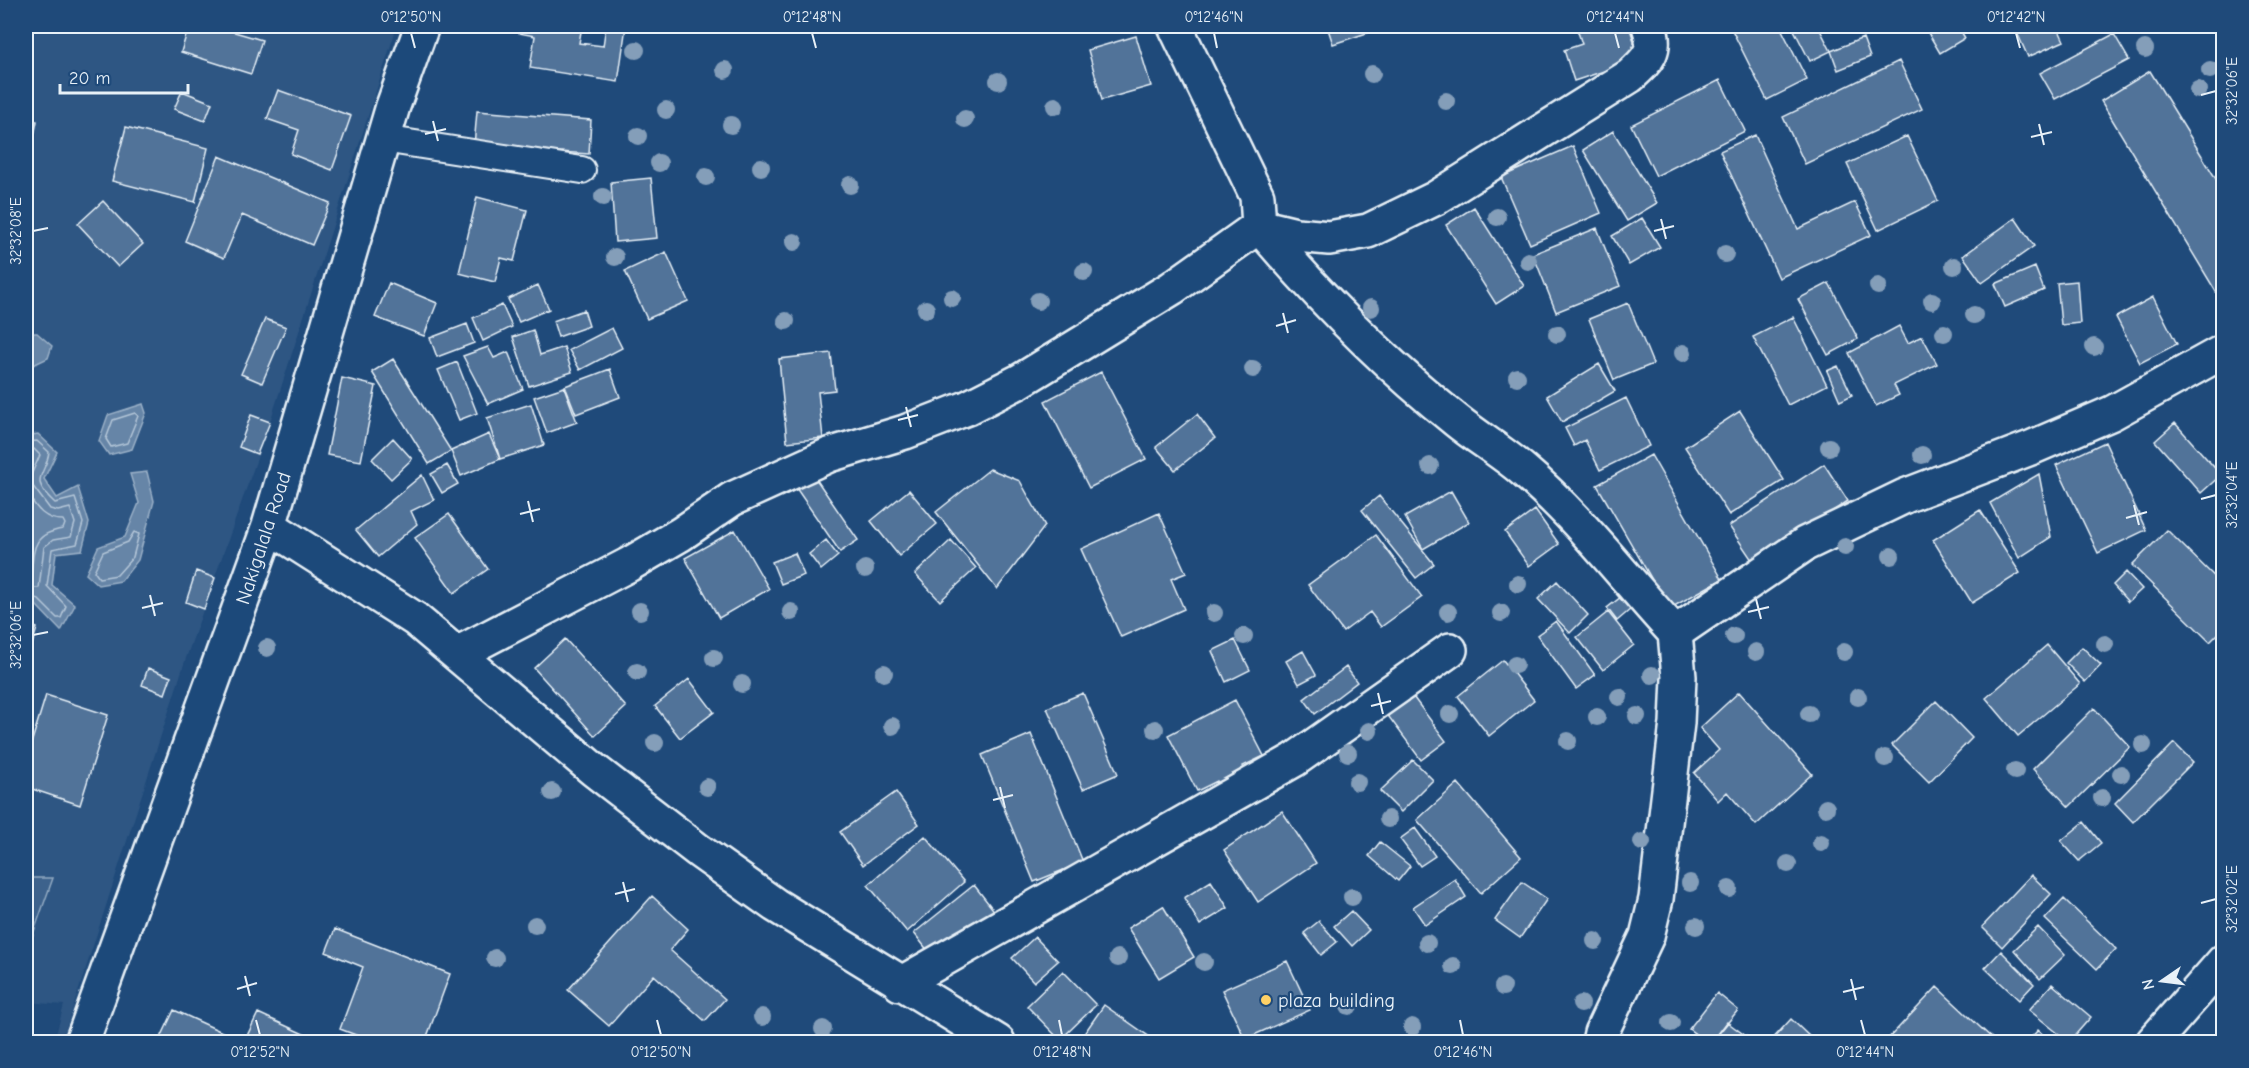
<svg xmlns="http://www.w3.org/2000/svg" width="2249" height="1068" viewBox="0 0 2249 1068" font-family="'Comic Neue',sans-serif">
<rect width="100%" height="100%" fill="#1f4a7a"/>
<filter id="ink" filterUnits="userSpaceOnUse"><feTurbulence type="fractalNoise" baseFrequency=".0167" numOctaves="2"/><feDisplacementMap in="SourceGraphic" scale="12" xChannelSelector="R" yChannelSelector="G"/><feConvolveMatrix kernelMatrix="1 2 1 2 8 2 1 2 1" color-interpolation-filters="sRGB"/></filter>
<g filter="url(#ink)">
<!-- built -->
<path fill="#2e5683" d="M26,26h371l-127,396 -85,239 -123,381h-8l10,-37 -38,-3z"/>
<!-- green -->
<path fill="#3c628c" stroke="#92aac2" stroke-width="1.5" d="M26,878h27l-27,76z"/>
<!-- water -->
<path fill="#6685a7" stroke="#9ab0c7" stroke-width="1.5" d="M26,333h11l15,13 -4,12 -17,8 -5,-6z
M143,404l3,9 -14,36 -23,6 -10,-14 9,-26z
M38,434l19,18 -13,27 13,19 21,-11 11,36 -7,27 -26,3 -4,32 23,20 -14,26 -27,-28 -8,-2v-165z
M147,472l7,29 -16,59 -17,21 -23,4 -12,-11 12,-27 27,-10 14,-34 -9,-29z"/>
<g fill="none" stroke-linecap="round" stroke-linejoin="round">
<!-- shore -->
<path stroke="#b4c6d8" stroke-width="1.5" d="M135,413l3,3 -11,27 -16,4 -5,-8 7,-19z
M26,442l11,-1 12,11c-3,25 -22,25 6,51l20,-5 8,25 -6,21 -25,5 -5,37 19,20 -5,12h-4l-19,-19 -12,-4
M26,449h8l6,6 -9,20 1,10 18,24 8,2 12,-3 5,15 -4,14 -18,3 -9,7 -5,41h-13
M26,492c10,15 17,28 37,28l2,4 -2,5c-32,5 -29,21 -32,48l-5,2
M134,532l5,2 -6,23 -16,18 -18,3 -5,-7 9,-19 25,-10z"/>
</g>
<!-- building -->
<path fill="#517399" stroke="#e8f1f8" stroke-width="1.5" d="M189,26h25l48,14 -11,34 -70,-22z
M520,26h62l-3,17 24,3 3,-20h20l-8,56 -88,-14 5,-32 -16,-3z
M925,26h59v6l-59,-3z
M1327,26h44l2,5 -40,13z
M1576,26h53l11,33 -66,22 -10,-31 18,-6z
M1730,26h50l27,54 -40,20z
M1792,26h26l13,25 -21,10z
M1924,26h34l7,12 -25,15z
M2014,26h43l7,15 -36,16z
M2114,34l15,26 -74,39 -15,-26z
M1136,36l15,50 -49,14 -14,-50z
M1863,38l7,19 -32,13 -7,-19z
M1899,61l23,48 -117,55 -22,-47z
M2150,71l74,121v113l-123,-204z
M1720,80l25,51 -89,45 -25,-51z
M278,90l73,26 -19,54 -41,-16 8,-24 -32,-11z
M182,91l30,12 -7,18 -31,-12z
M477,111l114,9 -2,34 -115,-8z
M26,119l11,2 -7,35 -4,-1z
M126,127l82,21 -13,54 -83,-21z
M1613,131l44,72 -30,18 -44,-71z
M1755,135l43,94 57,-27 16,33 -92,43 -59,-127z
M1907,136l31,65 -60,29 -31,-66z
M1573,146l28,67 -71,31 -29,-67z
M219,156l111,47 -18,42 -70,-30 -18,43 -39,-17z
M651,178l6,60 -42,4 -4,-60z
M477,197l50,13 -13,51 -13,-3 -6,24 -36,-9z
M103,201l40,43 -25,23 -40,-43z
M1474,207l50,79 -28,18 -50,-79z
M1642,218l18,29 -31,18 -17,-29z
M2015,218l19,28 -52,37 -19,-27z
M1597,228l23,58 -64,26 -23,-58z
M666,252l22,49 -41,18 -22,-48z
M2035,267l9,23 -39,17 -10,-23z
M2077,281l3,42 -19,2 -4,-42z
M389,283l48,20 -13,33 -49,-19z
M1829,283l29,56 -30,16 -30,-56z
M538,285l11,24 -30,13 -11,-23z
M2153,297l24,47 -37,19 -24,-46z
M1628,303l25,61 -39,16 -25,-61z
M502,305l10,22 -29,14 -10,-23z
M584,310l5,16 -31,11 -5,-16z
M1793,317l34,68 -39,20 -35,-68z
M265,319l21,8 -24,56 -21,-9z
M467,324l7,19 -37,14 -7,-19z
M1899,326l9,17 14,-7 15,28 -43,21 5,10 -23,11 -27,-53z
M612,328l10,20 -42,22 -11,-20z
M533,330l7,25 24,-8 8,25 -43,14 -16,-49z
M488,347l6,11 14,-6 15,37 -35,15 -25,-48z
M831,353l4,37 -17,2 5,46 -36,4 -8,-83z
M393,359l58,92 -22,13 -57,-92z
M457,362l20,51 -18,7 -21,-50z
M1599,364l16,27 -53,31 -15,-26z
M1838,366l14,29 -12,6 -13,-30z
M610,369l10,28 -44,17 -11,-28z
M1101,372l45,87 -57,29 -44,-87z
M342,378l34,8 -15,75 -34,-6z
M564,387l13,35 -30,11 -13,-36z
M1626,398l23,48 -49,24 -15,-30 -11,6 -9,-18z
M531,404l13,41 -44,14 -13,-41z
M1740,411l44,69 -55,35 -44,-68z
M1197,414l18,24 -40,32 -19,-23z
M251,415l19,7 -13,32 -18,-7z
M2175,423l46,52 -20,18 -46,-52z
M489,434l11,25 -39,17 -10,-25z
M393,438l19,21 -21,20 -19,-20z
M2105,442l41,88 -48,23 -42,-88z
M1651,455l71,124 -53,30 -72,-124z
M1824,464l24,37 -94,62 -25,-37z
M447,465l11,19 -16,9 -11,-19z
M990,469l30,12 25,45 -48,63 -61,-77z
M2039,474l12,63 -32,21 -29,-55z
M422,475l12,25 -23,11 6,13 -39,33 -22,-27z
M814,476l44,64 -18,12 -44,-64z
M909,490l28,34 -38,32 -28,-35z
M1451,491l18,31 -46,27 -18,-32z
M1379,496l55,68 -18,14 -54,-68z
M1535,510l24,34 -30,22 -24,-34z
M1980,510l40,63 -48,30 -39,-63z
M1159,513l27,60 -15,6 13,30 -63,28 -40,-88z
M449,514l39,55 -34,24 -39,-55z
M735,530l34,59 -50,29 -34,-60z
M2167,530l57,56v42l-14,14 -78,-77z
M1376,535l46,62 -41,30 -11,-15 -27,20 -35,-47z
M826,540l12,16 -17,14 -12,-16z
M951,540l25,28 -36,33 -25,-27z
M795,553l9,22 -23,9 -9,-22z
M196,571l19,7 -11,31 -18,-7z
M2126,572l16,17 -14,13 -15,-17z
M1557,581l31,34 -18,18 -32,-34z
M1621,597l10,12 -14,12 -10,-13z
M1608,612l26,33 -31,25 -26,-33z
M1556,621l39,54 -19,14 -39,-54z
M26,624l11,4 -11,37z
M565,639l61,68 -31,29 -61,-68z
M1235,640l15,30 -24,12 -14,-31z
M2047,645l33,39 -62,52 -32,-38z
M2082,647l19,18 -16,17 -19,-19z
M1303,651l13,24 -17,9 -13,-23z
M1503,660l31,40 -45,36 -31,-40z
M1346,667l11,15 -42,32 -11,-15z
M148,668l23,9 -6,17 -23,-9z
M689,679l25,33 -34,26 -25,-32z
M1408,690l38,51 -25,19 -38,-51z
M1739,692l73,82 -56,51 -29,-33 -9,9 -24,-28 25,-23 -19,-22z
M1083,693l35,81 -35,15 -36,-81z
M46,695l62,20 -28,90 -54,-18v-27z
M1235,700l29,56 -21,10 5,10 -27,13 -4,-8 -20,10 -29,-56z
M1936,701l36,37 -43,44 -37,-37z
M2094,708l36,39 -61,60 -36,-38z
M1031,734l52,128 -49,20 -52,-127z
M2174,743l19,19 -60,60 -18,-19z
M1413,760l20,20 -32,32 -21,-21z
M1458,783l63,74 -40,36 -64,-73z
M896,792l23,32 -56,41 -23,-33z
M1282,811l34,52 -58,39 -34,-52z
M2084,822l17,21 -22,18 -18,-20z
M1415,828l20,28 -15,10 -20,-27z
M925,836l39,46 -57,50 -39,-47z
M1380,842l30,24 -12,15 -29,-25z
M2031,875l20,19 -49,53 -20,-20z
M1455,879l11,18 -41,28 -12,-18z
M1211,881l17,27 -28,17 -16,-27z
M1522,882l25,17 -27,39 -25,-18z
M974,885l22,28 -61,47 -21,-27z
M652,896l36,33 -18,21 55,49 -20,22 -51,-46 -45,51 -41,-36z
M2064,899l52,50 -19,20 -52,-50z
M1163,906l31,51 -35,21 -31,-50z
M1351,911l18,19 -17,16 -18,-20z
M1319,921l18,21 -16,13 -17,-22z
M2038,927l27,28 -25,24 -26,-29z
M335,929l115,45 -25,68h-51l-34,-13 23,-62 -37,-15z
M1035,937l23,24 -24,21 -22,-24z
M2001,951l33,33 -15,16 -34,-32z
M1287,961l23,49 -65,29 -23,-49z
M1063,971l33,34 -36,35 -33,-34z
M2052,984l39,33 -22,25 -40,-32z
M1937,987l59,55h-111z
M1717,993l21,17 -26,32h-6l-17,-13z
M1104,1005l53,37h-76l-2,-1z
M174,1010l70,32h-85z
M258,1013l63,29h-77z
M1791,1019l19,18 -5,5h-35z
M1727,1022l27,20h-42z
M2038,1030l13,12h-24z"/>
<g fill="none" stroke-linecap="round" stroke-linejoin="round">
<!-- lane casing -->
<g stroke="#e8f1f8" stroke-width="30">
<path id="lane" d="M383,139l199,31"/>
</g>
<!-- street casing -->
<g stroke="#e8f1f8" stroke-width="38">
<path id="street" d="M1175,26l82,170 2,30 37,9 33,3 39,-7 68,-33 194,-122c18,-16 28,-26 19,-50
M269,526l146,93 179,151 105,81 76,54 223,137
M457,654l171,-89 53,-31 51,-35 97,-44 76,-23 62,-24 53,-27 152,-93 87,-62c60,71 125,137 198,195 21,17 45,31 66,49 56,47 102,109 152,163l130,-89 100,-48 128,-49 79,-34 112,-62
M900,984l394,-224 156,-110
M82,1042l187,-516 124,-420 29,-80
M1599,1042l2,-9 46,-97 9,-37 21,-176 2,-46 -4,-44
M2153,1042l71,-81"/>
</g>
<!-- lane -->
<use href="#lane" stroke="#1f4a7a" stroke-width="26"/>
<!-- street -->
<use href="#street" stroke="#1f4a7a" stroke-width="33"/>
</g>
<!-- trees -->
<g fill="#849eb9">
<circle cx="2145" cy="49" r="9"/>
<circle cx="636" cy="50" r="9"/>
<circle cx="725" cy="70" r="9"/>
<circle cx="2210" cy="70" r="9"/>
<circle cx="1372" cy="74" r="9"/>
<circle cx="998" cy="81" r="9"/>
<circle cx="2198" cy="90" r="9"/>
<circle cx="1446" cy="101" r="9"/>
<circle cx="1055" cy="106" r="9"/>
<circle cx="666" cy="110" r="9"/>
<circle cx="965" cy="119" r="9"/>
<circle cx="731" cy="125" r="9"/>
<circle cx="638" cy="136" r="9"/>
<circle cx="659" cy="163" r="9"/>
<circle cx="761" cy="167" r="9"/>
<circle cx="706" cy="177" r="9"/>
<circle cx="850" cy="185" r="9"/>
<circle cx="603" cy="197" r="9"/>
<circle cx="1497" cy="217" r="9"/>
<circle cx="794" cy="242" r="9"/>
<circle cx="1725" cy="254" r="9"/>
<circle cx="615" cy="257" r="9"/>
<circle cx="1528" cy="261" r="9"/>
<circle cx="1954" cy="266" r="9"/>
<circle cx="1084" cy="272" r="9"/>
<circle cx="1878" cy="286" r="9"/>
<circle cx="952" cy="298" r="9"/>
<circle cx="1038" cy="301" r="9"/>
<circle cx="1932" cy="301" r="9"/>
<circle cx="1371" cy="308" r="9"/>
<circle cx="926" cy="309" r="9"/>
<circle cx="1974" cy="315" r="9"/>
<circle cx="786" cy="321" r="9"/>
<circle cx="1944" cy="333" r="9"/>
<circle cx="1557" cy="334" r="9"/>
<circle cx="2094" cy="347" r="9"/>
<circle cx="1683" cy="353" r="9"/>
<circle cx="1253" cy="369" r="9"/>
<circle cx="1517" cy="377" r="9"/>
<circle cx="1829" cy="447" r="9"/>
<circle cx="1922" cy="455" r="9"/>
<circle cx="1430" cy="466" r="9"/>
<circle cx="1845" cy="547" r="9"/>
<circle cx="1891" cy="556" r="9"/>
<circle cx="865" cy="569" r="9"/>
<circle cx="1518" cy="584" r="9"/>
<circle cx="640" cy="611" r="9"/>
<circle cx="791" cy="612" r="9"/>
<circle cx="1448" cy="612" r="9"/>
<circle cx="1214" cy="613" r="9"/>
<circle cx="1501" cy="613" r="9"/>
<circle cx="1244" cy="636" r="9"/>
<circle cx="1734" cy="636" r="9"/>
<circle cx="2105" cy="644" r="9"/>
<circle cx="267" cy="648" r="9"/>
<circle cx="1756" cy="652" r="9"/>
<circle cx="1844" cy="652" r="9"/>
<circle cx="714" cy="658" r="9"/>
<circle cx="1515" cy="665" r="9"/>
<circle cx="637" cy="672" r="9"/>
<circle cx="884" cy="673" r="9"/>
<circle cx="1652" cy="675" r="9"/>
<circle cx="742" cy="684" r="9"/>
<circle cx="1619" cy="697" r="9"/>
<circle cx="1858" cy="697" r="9"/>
<circle cx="1450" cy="714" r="9"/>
<circle cx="1809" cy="714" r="9"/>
<circle cx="1637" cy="716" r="9"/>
<circle cx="1597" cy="717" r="9"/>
<circle cx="892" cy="726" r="9"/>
<circle cx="1155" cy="729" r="9"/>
<circle cx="1369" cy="731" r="9"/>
<circle cx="1568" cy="741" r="9"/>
<circle cx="655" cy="743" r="9"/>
<circle cx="2143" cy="745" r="9"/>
<circle cx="1348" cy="753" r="9"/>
<circle cx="1885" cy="758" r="9"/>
<circle cx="2015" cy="771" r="9"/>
<circle cx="2121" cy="774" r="9"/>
<circle cx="1357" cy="782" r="9"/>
<circle cx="707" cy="787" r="9"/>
<circle cx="552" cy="792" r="9"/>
<circle cx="2102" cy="798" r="9"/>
<circle cx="1826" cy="808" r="9"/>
<circle cx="1388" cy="819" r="9"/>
<circle cx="1642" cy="842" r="9"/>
<circle cx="1821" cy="843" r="9"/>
<circle cx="1788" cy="864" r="9"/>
<circle cx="1690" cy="883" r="9"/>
<circle cx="1729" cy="889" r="9"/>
<circle cx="1352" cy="897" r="9"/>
<circle cx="535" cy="925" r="9"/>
<circle cx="1696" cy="926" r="9"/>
<circle cx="1595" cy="941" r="9"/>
<circle cx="1427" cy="943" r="9"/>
<circle cx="495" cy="958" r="9"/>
<circle cx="1118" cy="958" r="9"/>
<circle cx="1204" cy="962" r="9"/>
<circle cx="1453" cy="966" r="9"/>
<circle cx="1503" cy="987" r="9"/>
<circle cx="1581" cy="1004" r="9"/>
<circle cx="1349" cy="1006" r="9"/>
<circle cx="762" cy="1017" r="9"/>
<circle cx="1671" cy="1023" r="9"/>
<circle cx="1412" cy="1027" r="9"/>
<circle cx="823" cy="1029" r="9"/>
</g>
</g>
<!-- ticks -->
<path fill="none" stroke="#e8f1f8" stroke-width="2" d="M411,33l4,15M812,33l4,15M1214,33l3,15M1615,33l4,15M2016,33l4,15M2201,95l15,-4M433,121l5,20M2039,124l5,21M425,134l21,-5M2031,137l21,-5M1661,219l5,20M33,231l15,-3M1654,231l20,-5M1283,313l5,20M1276,326l20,-6M906,407l5,20M898,420l20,-5M2201,499l15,-4M528,501l5,21M2134,505l5,20M520,514l20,-5M2126,518l21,-6M150,595l5,21M1756,599l5,20M142,608l21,-5M1748,612l21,-5M33,635l15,-3M1378,693l5,21M1371,706l20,-5M1000,787l5,21M993,800l20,-5M623,882l5,20M615,894l20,-5M2201,903l15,-4M245,976l5,20M1851,979l5,21M237,989l20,-6M1843,992l21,-5M256,1020l4,15M657,1020l4,15M1059,1020l3,15M1460,1020l3,15M1861,1020l4,15"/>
<!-- markers -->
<circle fill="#ffd166" stroke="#1f4a7a" stroke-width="2" cx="1266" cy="1000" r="6"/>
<g text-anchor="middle" stroke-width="4.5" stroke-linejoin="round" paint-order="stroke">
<!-- street labels -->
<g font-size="20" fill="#e8f1f8" stroke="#1f4a7a">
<text transform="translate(263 538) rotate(-72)" y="7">Nakigalala Road</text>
</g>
<!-- poi labels -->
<g font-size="20" fill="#e8f1f8" stroke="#1f4a7a" text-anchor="start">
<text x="1278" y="1007">plaza building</text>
</g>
</g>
<!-- margin -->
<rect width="2249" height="1068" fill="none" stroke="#1f4a7a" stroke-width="66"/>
<!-- north arrow -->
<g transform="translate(2162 981) rotate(256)" stroke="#1f4a7a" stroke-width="4.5" paint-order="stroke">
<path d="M0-4.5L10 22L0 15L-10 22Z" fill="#e8f1f8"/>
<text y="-9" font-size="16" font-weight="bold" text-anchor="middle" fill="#e8f1f8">N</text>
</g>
<!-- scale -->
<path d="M60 84v9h128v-9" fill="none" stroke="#e8f1f8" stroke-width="3"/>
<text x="69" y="84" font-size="18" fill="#e8f1f8" stroke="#1f4a7a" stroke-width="4.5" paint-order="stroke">20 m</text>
<rect x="33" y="33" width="2183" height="1002" fill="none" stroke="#e8f1f8" stroke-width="2"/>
<g font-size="15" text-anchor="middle" fill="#e8f1f8">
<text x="411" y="22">0°12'50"N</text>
<text x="812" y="22">0°12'48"N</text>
<text x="1214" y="22">0°12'46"N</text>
<text x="1615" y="22">0°12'44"N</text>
<text x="2016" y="22">0°12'42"N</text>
<text transform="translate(2232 91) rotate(-90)" y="5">32°32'06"E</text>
<text transform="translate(16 231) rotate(-90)" y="5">32°32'08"E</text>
<text transform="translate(2232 495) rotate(-90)" y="5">32°32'04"E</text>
<text transform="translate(16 635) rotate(-90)" y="5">32°32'06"E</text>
<text transform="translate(2232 899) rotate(-90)" y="5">32°32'02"E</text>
<text x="260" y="1057">0°12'52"N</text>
<text x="661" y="1057">0°12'50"N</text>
<text x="1062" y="1057">0°12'48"N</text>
<text x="1463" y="1057">0°12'46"N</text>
<text x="1865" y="1057">0°12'44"N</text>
</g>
</svg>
